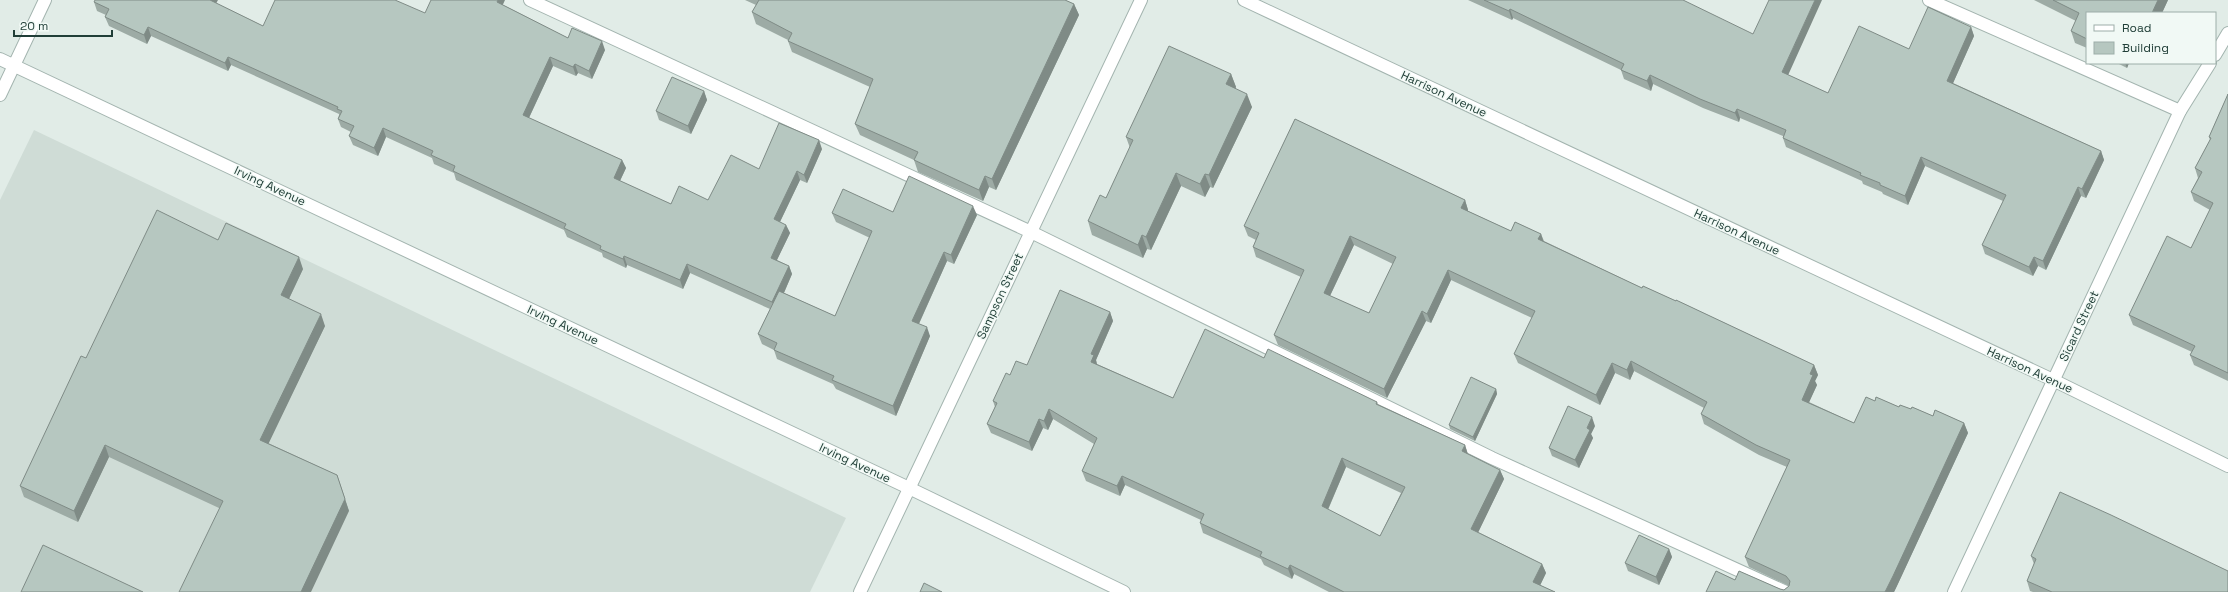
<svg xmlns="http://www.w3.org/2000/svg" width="2228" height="592" viewBox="0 0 2228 592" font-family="'Space Grotesk',sans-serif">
<rect width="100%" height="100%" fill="#e1ece7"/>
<!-- built -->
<path fill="#cfdcd6" d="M34,130l812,388 -36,74h-810v-392z"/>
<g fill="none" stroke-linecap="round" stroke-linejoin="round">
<!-- service casing -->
<g stroke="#a3b4af" stroke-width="14">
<path id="service" d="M530,0l501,232 461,226 294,134
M1929,0l251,111"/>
</g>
<!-- minor casing -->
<g stroke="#a3b4af" stroke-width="14">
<path id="minor" d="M2215,55l13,-22
M0,59l909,429 215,104
M0,95l45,-95
M1954,592l226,-481 30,-48"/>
</g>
<!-- tertiary casing -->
<g stroke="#a3b4af" stroke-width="14">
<path id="tertiary" d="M1244,0l809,380 175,86
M860,592l281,-592"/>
</g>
<!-- service -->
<use href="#service" stroke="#fff" stroke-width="12"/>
<!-- minor -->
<use href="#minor" stroke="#fff" stroke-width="12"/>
<!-- tertiary -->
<use href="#tertiary" stroke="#fff" stroke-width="12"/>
</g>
<!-- wall -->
<path fill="#9daba5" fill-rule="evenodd" d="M745,0h320l9,4 5,11 -83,175 -7,-3 -6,14 -65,-29 -4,-12 -54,-25 -5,-11 15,-37 -78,-35 -4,-11v-1l-32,-16 -4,-12 4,-7z
M1468,0h215l105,75 40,18 81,-44 62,-22 3,9 -21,47 148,68 3,9 -18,38 -5,-2 -35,74 -8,-4 -5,10 -48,-22 -3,-9 21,-44 -78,-35 -17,39 -25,-11 -1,-2 -19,-8 -1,-3 -76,-34 -3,-9v-2l-43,-18 -1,4 -36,-14 -50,-24 -2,7 -27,-12 -3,-9 -108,-52 -1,2z
M2034,0h134l-6,13h-75v35l-12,-5 -4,-12 5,-10z
M94,2l122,1 47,23 162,-13 78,-8 65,33 37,12 -13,29 -14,-6 -2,3 -23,-10 -24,52 93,42 4,8 -6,13 51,23 37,-4 51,-31 63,-20 -15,34 -7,-3 -20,42 6,3 4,8 -13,27 12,6 3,8 -8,19 51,23 35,-78 -34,-16 -4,-9 61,-1 84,3 -23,49 -7,-3 -28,63 11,12 -34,80 -60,-27 -3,-5 -56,-25 -3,-9 -12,-6 -4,-10 12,-25 -80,-36 -7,16 -56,-24 -1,3 -23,-11 -1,-4 -35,-16 -3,-7 -108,-50 -2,-7 -20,-9 -2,-6 -46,-21 -8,19 -25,-11 -4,-9 2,-4 -10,-5 -3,-8 1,-4v-1l-108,-49 -3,6 -77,-35 -4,8 -38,-18 -4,-9 1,-2 -9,-4z
M2117,63h12l-2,5z
M1231,74l5,13 -1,2 17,18 -39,81 -3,-1 -5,10 -24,-11 -30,64 -4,-1 -4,9 -51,-23 -4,-14 18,-23 24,-50 -4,-11z
M704,91l3,9 -16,34 -32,-14 -3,-9z
M2228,94v287l-34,-16 -4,-10 2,-3 -59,-27 -4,-10 62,-67 19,-38 -16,-9 -3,-9 7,-14 -3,-10 15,-28 -1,-3z
M1295,119l170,81 3,10v1l43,20 4,-9 26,12 3,7 98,47 1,-2 33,15v-1l138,65 4,10 -3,6 2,4 -8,17 45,21 12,-26 9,4 1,-4 23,10 1,-2 11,4 1,-2 21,9 2,-6 29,13 4,10 -74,159h-188l10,-21 19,9 4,-9 41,18 4,1 5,-4 -40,-19 -4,-10 42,-90 -28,-12 -55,-31 -3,-10 3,-6 -70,-37 -4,9 -15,-7 -15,32 -82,-42 -4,-9 18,-36 -81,-38 -20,43 -5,-2 -39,77 -109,-53 -4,-10 27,-58 -45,-20 -3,-10 3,-7 -8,-4 -4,-10zM1354,245l39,19 -24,49 -39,-17z
M218,240l85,29 -14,30 36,27 -57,117 69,32 12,36 -130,-3 -110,-51 -31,65 -54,-25 -4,-11 66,-128z
M1110,312l3,9 -17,39 1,4 76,34 91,-40 113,44 1,2 87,41 3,9 32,16 4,9 -26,53 64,32 4,9 -6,12 15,7h-226l-35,-18 -2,5 -28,-14 -3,-6 -58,-26 -3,-10 1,-3 -76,-35 -5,11 -34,-15 -4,-10 12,-27 -41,-25 -5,11 -5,-2 -11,23 -41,-18 -4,-9 8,-17 -2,-6 17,-26 17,-10zM1346,467l55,26 -21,43 -52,-26z
M1496,389l1,5 -22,47 -25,-12 -1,-4z
M1595,426l-4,8 2,4 -14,30 -27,-12 -3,-8z
M1669,549l3,8 -13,28 -31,-14 -3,-8z
M2031,556l197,36h-195l-3,-1 -3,-10 7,-17z"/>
<!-- shaded-wall -->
<path fill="#7f8b86" d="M210,0h8l-5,9z
M498,0h7l-5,11 -3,-9z
M1815,0h7l-37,82 -3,-10z
M2158,0h10l-6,13h-10z
M1074,4l5,11 -83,175 -4,-11z
M1510,9l3,9 -1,2 -3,-9z
M148,27l3,9 -4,8 -3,-9z
M1971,27l3,9 -24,54 -3,-9z
M602,41l3,9 -13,29 -3,-8z
M228,57l3,8 -3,6 -3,-8z
M550,57l3,9 -27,58 -3,-9z
M2125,63h4l-2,5z
M575,64l3,9 -2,3 -3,-9z
M1231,74l5,13 -5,10 -5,-13z
M1650,75l3,9 -2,7 -4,-10z
M704,91l3,9 -16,34 -3,-8z
M1247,94l5,13 -39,81 -4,-13z
M1737,109l3,9 -1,4 -4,-9z
M383,128l3,9 -8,19 -4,-8z
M819,140l3,9 -15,34 -3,-8z
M2101,151l3,9 -18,38 -4,-9z
M1921,157l4,9 -17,39 -3,-9z
M622,160l4,8 -9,19 -3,-9z
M797,171l3,9 -23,48 -3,-9z
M1176,173l5,13 -30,64 -5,-13z
M1205,174l5,13 -5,10 -5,-13z
M985,176l4,11 -6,14 -4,-11z
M2078,187l3,9 -35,74 -3,-9z
M1465,200l3,10 -3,8 -4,-10z
M973,206l4,9 -23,49 -3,-9z
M786,225l4,8 -16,33 -3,-8z
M1541,234l3,9 -6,-4z
M1142,235l5,14 -4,9 -5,-13z
M1350,236l4,9 -27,57 -3,-9z
M944,252l3,9 -31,69 -4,-9z
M624,256l3,9 -1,3 -3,-9z
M299,257l4,12 -18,38 -4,-12z
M2034,257l4,9 -5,10 -4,-9z
M687,264l3,9 -7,16 -3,-9z
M789,266l3,8 -16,37 -4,-9z
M1448,270l3,10 -20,43 -4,-9z
M1422,311l4,10 -39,77 -3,-9z
M1110,312l3,9 -17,39 1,5 -6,-3v-8z
M321,314l4,12 -60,125 -5,-11z
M927,327l3,9 -34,80 -3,-10z
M1631,361l3,10 -4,9 -3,-10z
M1612,363l3,10 -15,32 -4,-10z
M1814,365l4,10 -3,6 2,4 -11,24 -4,-9 8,-26z
M1496,389l1,5 -22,47 -2,-4z
M1049,409l4,10 -5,11 -4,-9z
M1592,417l3,9 -4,8 2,4 -14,30 -4,-8 12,-32z
M1039,419l4,9 -11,23 -3,-9z
M1964,423l4,10 -71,153 -3,6h-9z
M105,445l4,12 -31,65 -4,-11z
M1465,445l3,10 -6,-4z
M1342,458l4,9 -21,49 -3,-10z
M1500,470l4,9 -29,60 -4,-10z
M337,475l12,36 -38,81h-10z
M1122,476l3,9 -5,11 -3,-10z
M1669,549l3,8 -13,28 -3,-8z
M1542,564l4,9 -9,19 -4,-10z
M1290,565l4,9 -2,5 -4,-10z"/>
<!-- building -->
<path fill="#b6c7c0" stroke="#7f8b86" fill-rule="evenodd" d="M95,0h115l53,26 12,-26h120l30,13 6,-13h67l-1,2 71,36 4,-10 30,13 -13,30 -14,-7 -2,3 -23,-10 -27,58 99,45 -8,18 57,26 8,-18 29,14 23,-45 28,14 20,-46 40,17 -15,35 -7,-4 -23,48 12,6 -15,33 18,8 -17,36 -85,-38 -7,16 -56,-24 -1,3 -23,-10 1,-3 -37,-18 2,-4 -113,-53 2,-5 -24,-11 2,-4 -50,-23 -9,20 -25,-12 5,-10 -16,-7 4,-8 -5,-2 1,-2 -110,-50 -3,6 -77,-36 -4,8 -39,-18 4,-8 -15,-7z
M759,0h306l9,4 -82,175 -7,-3 -6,14 -65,-30 4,-8 -63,-28 18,-45 -85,-38 4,-8 -40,-21z
M1484,0h199l70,34 16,-34h46l-33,72 46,21 31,-67 50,23 19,-42 43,20 -24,54 154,70 -19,38 -4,-2 -35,74 -9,-4 -5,10 -47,-22 24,-50 -85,-38 -16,39 -25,-11v-2l-20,-8 1,-2 -78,-35 3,-8 -49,-21 -2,4 -35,-14 -50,-24 -3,6 -26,-11 3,-6 -114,-55 -1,2z
M2053,0h105l-6,13h-65v26l-16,-8 8,-18z
M1169,46l62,28 -5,10 21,10 -38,81 -4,-1 -5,10 -24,-11 -30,64 -4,-2 -4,10 -50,-24 12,-26 6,3 27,-58 -7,-3z
M672,77l32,14 -16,35 -32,-15z
M2228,94v279l-38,-18 5,-9 -66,-31 38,-79 24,12 22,-45 -22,-11 11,-20 -7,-4 16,-30 -2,-1z
M1295,119l170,81 -4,8 50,23 4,-9 26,12 -3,5 104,49 1,-2 33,15v-1l138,65 -4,9 3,1 -11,25 52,23 12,-26 9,4 1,-4 23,10 1,-2 11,4 1,-2 21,9 2,-6 29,13 -71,153 -8,16h-179l10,-21 19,9 4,-9 41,18 4,1 5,-4 1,-5 -4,-5 -41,-19 45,-97 -34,-15 -55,-31 6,-12 -76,-41 -4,9 -15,-7 -16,32 -82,-41 21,-43 -87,-41 -21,44 -5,-3 -38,78 -110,-54 30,-65 -51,-23 6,-14 -15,-7zM1350,236l46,21 -27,56 -45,-20z
M909,176l64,30 -22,49 -7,-3 -32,69 15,6 -34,79 -61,-26 2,-4 -60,-26 3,-7 -19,-9 21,-43 56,25 37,-85 -40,-18 11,-24 50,23z
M157,210l61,30 8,-17 73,34 -18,38 40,19 -61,126 77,35 8,24 -44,93h-122l44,-91 -118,-56 -31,66 -54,-25 61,-130 5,2z
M1060,290l50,22 -19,42 3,1 -3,7 82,36 32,-69 59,29 4,-9 109,53 -1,2 89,41 -3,6 38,19 -29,59 71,35 -9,18 22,10h-211l-54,-27 -2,4 -28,-13 2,-4 -62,-29 4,-9 -82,-38 -5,10 -35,-15 15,-33 -48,-29 -5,12 -5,-2 -10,23 -42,-18 10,-21 -4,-2 13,-28 4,2 6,-14 11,4zM1342,458l63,29 -25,49 -58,-30z
M1471,377l25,12 -23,48 -24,-12z
M1568,406l24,11 -5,11 3,2 -15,30 -26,-12z
M2060,492l51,23 117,56v21h-176l-25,-11 9,-22 -5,-3z
M1639,535l30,14 -13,28 -31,-14z
M43,545l100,47h-122z
M924,583l18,9h-22z"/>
<g text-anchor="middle" stroke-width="3" stroke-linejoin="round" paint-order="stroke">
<!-- street labels -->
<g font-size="12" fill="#203e37" stroke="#f1f9f5">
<text transform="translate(1444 94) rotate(25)" y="4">Harrison Avenue</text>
<text transform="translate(270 186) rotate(25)" y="4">Irving Avenue</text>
<text transform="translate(1737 232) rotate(25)" y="4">Harrison Avenue</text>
<text transform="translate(1000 296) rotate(-65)" y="4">Sampson Street</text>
<text transform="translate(563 325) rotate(25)" y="4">Irving Avenue</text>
<text transform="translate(2079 326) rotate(-65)" y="4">Sicard Street</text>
<text transform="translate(2030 370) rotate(25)" y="4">Harrison Avenue</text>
<text transform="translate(855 463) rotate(25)" y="4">Irving Avenue</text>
</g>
</g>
<!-- legend -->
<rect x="2086" y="12" width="130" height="52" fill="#f1f9f5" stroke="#9daea9"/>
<rect x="2094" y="25" width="20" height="6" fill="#ffffff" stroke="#9daea9"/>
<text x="2122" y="32" font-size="12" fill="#203e37">Road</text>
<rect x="2094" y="42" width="20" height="12" fill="#b6c7c0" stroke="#9daea9"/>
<text x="2122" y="52" font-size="12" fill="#203e37">Building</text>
<!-- scale -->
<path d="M14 30v6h98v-6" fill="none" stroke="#203e37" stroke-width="2"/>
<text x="20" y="30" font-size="12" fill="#203e37" stroke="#f1f9f5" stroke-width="3" paint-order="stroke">20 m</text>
</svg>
